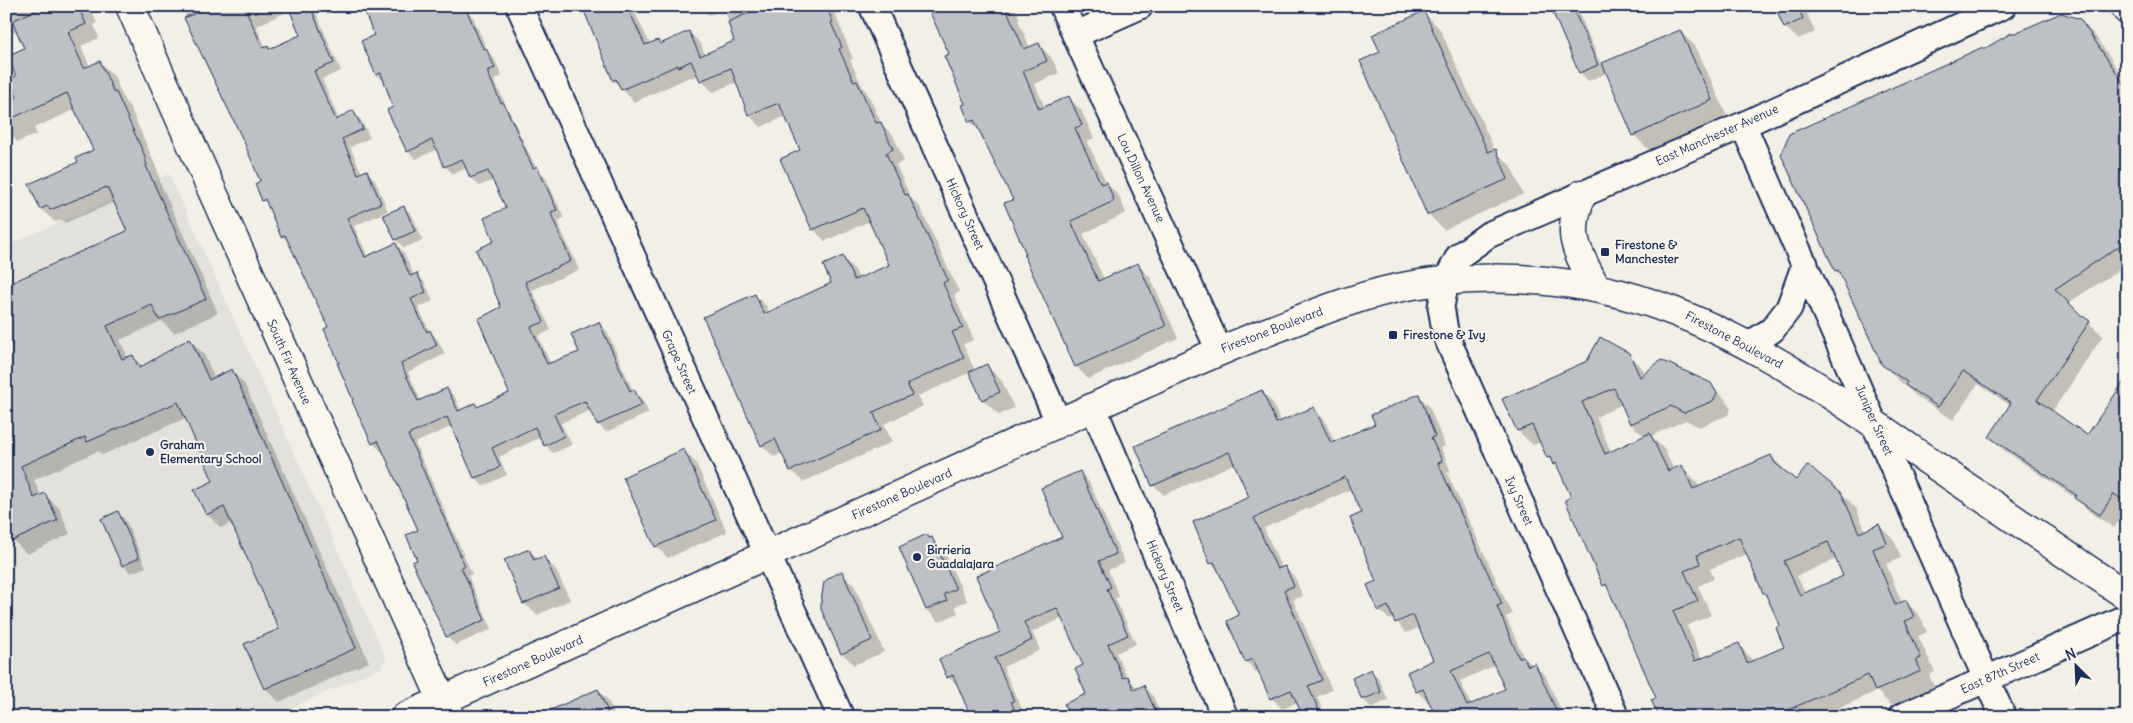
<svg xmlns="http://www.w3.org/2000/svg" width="2133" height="723" viewBox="0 0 2133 723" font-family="Delius,sans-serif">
<rect width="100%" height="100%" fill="#f2efe6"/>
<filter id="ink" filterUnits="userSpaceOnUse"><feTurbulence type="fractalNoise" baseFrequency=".02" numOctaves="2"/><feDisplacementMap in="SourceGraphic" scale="10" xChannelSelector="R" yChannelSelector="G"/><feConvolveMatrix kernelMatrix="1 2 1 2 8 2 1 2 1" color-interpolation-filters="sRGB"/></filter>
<g filter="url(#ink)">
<!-- built -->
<path fill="#e2e1dc" d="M169,174l217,484 -4,9 -111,50h-265v-471z"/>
<!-- shadow -->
<path fill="#0003" fill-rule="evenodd" d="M6,6h83l8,17 -3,2 5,13 -18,8 9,21 10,-5 14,14 11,26 5,5 27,62 3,11h-1l59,133 -44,20 -12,-12 -42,19 8,18 4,-2 11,11 47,-27 14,14 11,25 17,-8 13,14 124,277 -90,40 -14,-14 16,-59 -48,-107 -12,6 -14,-14 8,-32 -29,-64 -84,37 -4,-4 -64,29 7,16 4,-1 14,13 11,26 -43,20 -14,-14 -7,-254 122,-55 -13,-29 -50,21 -3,-3 -7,2 -14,-13 -10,-25 49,-21 14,-12 -18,-42 -42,19 3,6 -19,8 -12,-11v-27l13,-6 -2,-22 9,-27 -8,-18 -8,3 -4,-4z
M181,6h132l28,65 -19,8 17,41 14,-8 8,8 9,18 -20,9 12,27 5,-2 8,8 13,31 -34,15 14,31 28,-12 8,8 10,23 3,-2 8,9 8,18 -15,6 12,25 8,8 7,14 -37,18 13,29 26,-12 8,8 6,14 14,-7 3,4 33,-15 -15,-151 11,-33 -13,-29 -15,6 -8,-9 -4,-9 -14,6 -8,-8 -7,-17 -22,10 -8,-8 -22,-68 -9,-8 -14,-33 102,-33 8,8 15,35 6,6 8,18 -8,4 42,88 9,8 19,42 -5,3 2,8 18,41 -47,20 19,40 -13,6 13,28 30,-11 18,-30 8,8 26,60 9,8 7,14 -43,19 -8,-8 -7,-14 -30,13 11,22 -19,8 -8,-8 -4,-8 -42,20 8,18 -24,11 -8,-8 -22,-52 -38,17 57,131 -4,2 24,53 -36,16 -9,-8 -33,-75 4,-2 2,-30 -36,-80 -3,1 -8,-8 -33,-80 -11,-35 -39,-84 -8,-8 -13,-31 -6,-5 -1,-18 -17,-40zM291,10l11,25 -32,15 -4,-2 -10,-22z
M582,6h50l18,38 7,-3 4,4 28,-13 12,12 4,11 31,-14 -12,-32 -15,6 -9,-9h132l21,53 -3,1 13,28 5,6 14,31 11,10 11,26 -8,4 15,33 9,9 39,85 -5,3 20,45 -11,4 12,27 12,-5 15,15 12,27 -15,7 -16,-15 -12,-28 -53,24 5,10 -39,18 8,18 -89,40 -12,-12 -8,-18 -9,5 -12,-12 -7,-150 12,12 2,6 63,-29 11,-26 12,12 4,9 32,-13 -21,-45 -45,20 -12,-12 -11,-79 -16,-34 -25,11 -12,-12 -12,-33 -24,10 -12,-12 -2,-5 -8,3 -1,-1 -56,25 -20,-22z
M672,6h26l-17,8z
M929,6h85l6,13 -2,1 12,28 8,-4 13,13 8,16 -24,11 10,24 24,-10 12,12 13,28 -7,3 20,43 12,12 7,17 -43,21 21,45 33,-15 13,13 28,61 -90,41 -12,-13 -49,-111 -12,-55 -33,-67 -12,-11 -7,-16 4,-1 -17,-50z
M1552,6h24l25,59 79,-34 16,16 31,69 -77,35 -16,-16 -27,-62 -19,8 -8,-9z
M1776,6h28l11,26 -17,7 -13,-12z
M1424,13l16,16 55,122 16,15 12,28 -79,36 -16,-16 -46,-161z
M2079,20l15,14 33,49v182l-59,38 35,33 -51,76 35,25 40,-54v126l-13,19 -24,-16 -13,-13 -72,-48 -14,-14 20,-31 -33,-22 -25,36 -33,-21 -23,-20 -14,-15 -40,-87 -7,-7 148,-219z
M404,207l8,8 11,25 -19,8 -8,-8 -11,-24z
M1628,354l15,15 3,5 64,10 15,15 6,10 -3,6 -29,12 -13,-7 -35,16 13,13 10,21 8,-3 14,14 3,6 72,-31 25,26 45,11 15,15 10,24 13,-6 15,14 7,18 -15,6 16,39 4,-1 14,14 7,16 -9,4 17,36 -6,3 5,11 -43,19 -14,-14 -58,26h-152l-56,-126 -7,-6 -31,-88 -12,-25 -13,-15 -7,-15 -8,3 -15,-14 -14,-32zM1623,404l8,20 13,12 -33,16 -15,-35zM1747,554l17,39 18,33 4,22 -32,14 -15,-17 -37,15 -15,-34 24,-11 -13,-29 16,-7 -4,-10zM1836,559l9,18 -39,17 -9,-18z
M1262,392l10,10 9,21 32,-14 11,10 11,24 42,-19 41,-29 11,11 16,40 -4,2 10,24 -4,1 65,141 -6,3 18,41 21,17 19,42h-126l-8,-16 -2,1 -11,-11 -8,-19 26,-11 -15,-34 -14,6 -12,-15 -4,2 -11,-10 -1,-28 -15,-69 -11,-24 -88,39 18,41 3,-2 10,11 8,18 -10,4 39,90 -15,7 9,20h-22l-6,-15 -16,7 -10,-11 -13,-28 -3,2 -10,-11 -6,-45 -19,-43 -10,-10 40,-65 -15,-35 -72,32 -11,-10zM1495,665l11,24 -35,16 -11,-24z
M684,451l12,12 31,69 -59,26 -12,-12z
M1080,473l9,9 36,81 -17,7 11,27 -4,1 21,46 -20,9 11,24 11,12 6,-2 9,9 7,16 4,-2 7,7h-100l17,-22 -4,-30 -21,-47 -31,14 8,18 -37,17 19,43 -2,1 2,6h-71l18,-8 -10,-23 -11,-9 54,-44 62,-96z
M118,513l8,8 20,46 -15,6 -8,-8z
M927,536l17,15 23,50 -12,5 3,7 -19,9 -12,-12 -26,-62z
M529,550l10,10 5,-3 12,13 14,30 -33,15 -13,-12z
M842,573l12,12 30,67 -30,13 -12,-12z
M1371,671l8,8 9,21 -17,8 -8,-9z
M598,690l11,12 7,15h-78z
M2101,710l7,7h-23z"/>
<!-- building -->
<path fill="#bdc0c4" stroke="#1b2f5e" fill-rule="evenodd" d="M45,6h33l8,18 -18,8 16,36 16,-7 14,32 2,-1 28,62 3,12h-1l60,133 -47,21 -7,-15 -45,21 15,33 11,-4 6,13 51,-30 19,42 23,-11 124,279 -92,41 -20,-45 35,-15 -55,-122 -18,8 -12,-25 19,-9 -35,-79 -91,40 -2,-5 -64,29 13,32 11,-5 13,27 -46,21 -6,-13v-243l121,-54 -20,-44 -57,23 -2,-4 -8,3 -11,-25 49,-22 -2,-4 17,-8 -26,-57 -61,28v-19l11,-5 -8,-18 7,-3 -9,-20 17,-8 -12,-27z
M196,6h48l19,42 5,-2 1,3 31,-14 -12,-29h22l24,57 -20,8 22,49 17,-10 10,19 -21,10 16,35 9,-4 14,33 -34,15 18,39 31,-14 14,33 7,-3 9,19 -15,7 16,33 3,-2 7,15 -36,19 17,37 29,-13 11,23 17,-8 2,4 32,-14 -31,-74 23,-12 -25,-57 18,-9 -10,-23 22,-10 -18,-37 -18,7 -8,-19 -18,8 -12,-27 -25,12 -20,-42 6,-3 -12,-34 -5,2 -15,-34 13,-6 -12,-29h103l15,36 4,7 2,-1 9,20 -8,3 14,32 2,-1 12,25 18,41 4,-2 20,44 -6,2 2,7 18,42 -46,21 19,40 -13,5 16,37 32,-12 -8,-18 28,-12 31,69 4,-2 8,16 -45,20 -12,-24 -31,13 10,22 -20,10 -9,-19 -43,21 8,18 -4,4 -22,8 -27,-61 -39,18 57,131 -4,1 24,53 -39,17 -34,-75 5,-2 -11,-25 12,-5 -37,-83 -3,-6 -6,3 -20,-43 1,-1 -16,-37h2l-15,-34 4,-2 -43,-92 -4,2 -16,-38 -3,2 -7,-17 5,-3 -16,-39 -60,-124 14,-6z
M582,6h45l18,39 13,-5 2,4 29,-13 11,25 34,-15 -6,-19 36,-16h62l7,16 -2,1 11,24 -3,2 15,33 3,-1 19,42 5,-1 12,27 -7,4 19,42 3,-1 40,86 -5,3 20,45 -11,4 12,26 -57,26 5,11 -39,17 8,18 -91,41 -15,-32 -14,7 -58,-129 52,-23 9,20 67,-31 -8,-18 20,-9 11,24 35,-15 -26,-57 -51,22 -32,-71 20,-9 -21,-47 -31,12 -17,-47 -31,13 -9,-20 -13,6v-2l-57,25 -5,-11 -3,2z
M927,6h78l19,43 15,-6 8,18 -24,10 16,38 30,-13 13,29 -7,3 26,56 6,-2 7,19 -43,20 27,60 40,-18 28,63 -91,41 -51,-112 2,-1 -22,-51 9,-3 -39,-80 -5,2 -7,-17 3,-1 -21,-48 5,-2z
M1550,6h22l26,59 -19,8z
M1775,6h23l5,13 -19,9z
M1424,11l64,141 8,-3 12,30 -81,36 -67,-154 20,-9 -8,-17z
M2061,13l19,6 47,69v153l-72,48 26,26 9,6 -53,79 50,35 40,-58v126l-13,-9 -14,21 -26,-17 2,-3 -87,-58 22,-34 -48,-32 -25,36 -33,-22 2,-3 -25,-17 -44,-95 -3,1 -54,-116 8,-21 194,-87 1,2 27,-16h4z
M1680,30l32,70 -79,36 -31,-73z
M404,206l11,25 -20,9 -12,-25z
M1600,337l29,16 11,24 21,-17 50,23 6,10 -4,8 -29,12 -13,-7 -41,18 -16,-36 -32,14 23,52 45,-21 18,38 14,-6 11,24 78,-34 4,8 21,17 12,-15 33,27 18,41 20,-9 8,19 -14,6 22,56 11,-5 8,17 -9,4 16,37 -5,2 5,11 -46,20 -7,-16 -80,35 3,7h-132l-8,-17 5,-2 -50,-114 -3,2 -38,-86 6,-3 -15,-34 -3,2 -3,-8 -3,1 -15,-33 -15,6 -15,-32 85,-38zM1739,537l24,56h2l15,32 -4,3 8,19 -37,16 -8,-20 -44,18 -22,-50 25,-10 -14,-30 16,-7 -3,-9zM1828,542l15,34 -43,19 -16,-34z
M987,364l13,28 -18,8 -13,-28z
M1262,390l14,33 38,-16 17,36 44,-19 -4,-9 48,-21 16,42 -4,2 11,23 -4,2 64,141 -5,2 22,52 4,-2 5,10 7,-3 24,54h-123l-13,-28 -7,3 -9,-20 26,-12 -20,-45 -18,8 -7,-17 -10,5 -11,-26 9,-4 -26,-63 11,-5 -16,-36 -91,41 23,51 8,-3 9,20 -10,4 38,90 -14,6 14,31h-19l-12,-27 -21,9 -17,-40 -8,3 -18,-41 12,-6 -25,-53 -4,2 -17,-42 56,-25 -20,-45 -77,34 -17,-40zM1489,654l16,35 -38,17 -16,-35z
M684,449l32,71 -61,27 -32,-70z
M1080,471l36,83 -17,7 12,26 -4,2 21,46 -20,9 15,34 5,-2 6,14 10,-5 14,32h-88l-6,-13 22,-10 -11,-25 8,-4 -26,-57 -33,14 8,18 -37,18 19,43 -3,1 5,10 -10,5h-35l-18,-42 -6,3 -8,-19 61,-27 -24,-56 86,-39 -21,-49z
M118,511l21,47 -17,8 -21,-47z
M927,534l2,4 3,-1 24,52 -12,5 3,7 -21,9 -27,-63z
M529,549l5,11 10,-4 15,32 -36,16 -19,-44z
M842,571l30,69 -31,14 -20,-45v-8l3,-19 6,-5z
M1371,669l10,23 -19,8 -10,-22z
M598,689l10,23 -10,5h-63z"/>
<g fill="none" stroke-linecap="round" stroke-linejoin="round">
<!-- street casing -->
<g stroke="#1b2f5e" stroke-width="29">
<path id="street" d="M519,6l322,711
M872,6l187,417
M1062,6l157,344
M1075,35l65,-29
M1743,125l260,592
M1747,346l25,-16 17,-22 16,-44
M1093,407l132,310
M1616,717l-170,-381 -5,-29 5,-26 13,-25 29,-21 255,-110 260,-119
M1901,717l226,-100"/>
</g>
<!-- secondary casing -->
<g stroke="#1b2f5e" stroke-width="31">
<path id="secondary" d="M130,6l75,169 245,542"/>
</g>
<!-- primary casing -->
<g stroke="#1b2f5e" stroke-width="31">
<path id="primary" d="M2124,6l3,4
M1582,194c-17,44 -5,55 14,94
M405,717c207,-92 412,-185 618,-278 78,-35 156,-72 236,-104 50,-19 100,-41 154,-50 67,-11 142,-8 208,9 108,29 202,95 293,157 71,48 142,97 213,145"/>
</g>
<!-- street -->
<use href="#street" stroke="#fbf7ec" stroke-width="25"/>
<!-- secondary -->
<use href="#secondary" stroke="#fbf7ec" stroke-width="28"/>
<!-- primary -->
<use href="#primary" stroke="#fbf7ec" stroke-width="28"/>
</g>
</g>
<!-- markers -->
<g fill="#1b2f5e" stroke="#fbf7ec" stroke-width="2">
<rect x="1600" y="247" width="10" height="10" rx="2.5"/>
<rect x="1388" y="330" width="10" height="10" rx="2.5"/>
<circle cx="150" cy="452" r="5"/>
<circle cx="917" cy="557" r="5"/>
</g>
<g text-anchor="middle" stroke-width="4" stroke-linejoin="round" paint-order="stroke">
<!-- street labels -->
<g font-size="12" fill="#1b2f5e" stroke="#fbf7ec">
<text transform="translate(1717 135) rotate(-24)" y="4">East Manchester Avenue</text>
<text transform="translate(1141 178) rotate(65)" y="4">Lou Dillon Avenue</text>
<text transform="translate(965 214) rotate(66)" y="4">Hickory Street</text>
<text transform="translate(1272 330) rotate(-21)" y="4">Firestone Boulevard</text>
<text transform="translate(1734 340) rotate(28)" y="4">Firestone Boulevard</text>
<text transform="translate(289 362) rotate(66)" y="4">South Fir Avenue</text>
<text transform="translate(679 362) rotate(66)" y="4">Grape Street</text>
<text transform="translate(1874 420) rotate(66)" y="4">Juniper Street</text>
<text transform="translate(902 494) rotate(-24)" y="4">Firestone Boulevard</text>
<text transform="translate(1519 501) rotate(66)" y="4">Ivy Street</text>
<text transform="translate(1165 576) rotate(67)" y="4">Hickory Street</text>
<text transform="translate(533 661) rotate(-24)" y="4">Firestone Boulevard</text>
<text transform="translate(2000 673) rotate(-24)" y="4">East 87th Street</text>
</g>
<!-- poi labels -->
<g font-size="12" font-weight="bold" fill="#1b2f5e" stroke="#fbf7ec" text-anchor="start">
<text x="1615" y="249">Firestone &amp;<tspan x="1615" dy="14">Manchester</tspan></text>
<text x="1403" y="339">Firestone &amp; Ivy</text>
<text x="160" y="449">Graham<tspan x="160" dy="14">Elementary School</tspan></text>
<text x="927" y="554">Birrieria<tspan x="927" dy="14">Guadalajara</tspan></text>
</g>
</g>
<!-- margin -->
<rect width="2133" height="723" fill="none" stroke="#fbf7ec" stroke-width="25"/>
<rect x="12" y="12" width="2108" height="698" fill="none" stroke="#1b2f5e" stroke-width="2" filter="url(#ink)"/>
<!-- north arrow -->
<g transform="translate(2076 666) rotate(336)" stroke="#fbf7ec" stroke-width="4" paint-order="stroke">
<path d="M0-4L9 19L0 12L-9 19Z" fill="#1b2f5e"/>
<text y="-8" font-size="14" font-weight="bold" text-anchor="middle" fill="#1b2f5e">N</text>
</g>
</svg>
